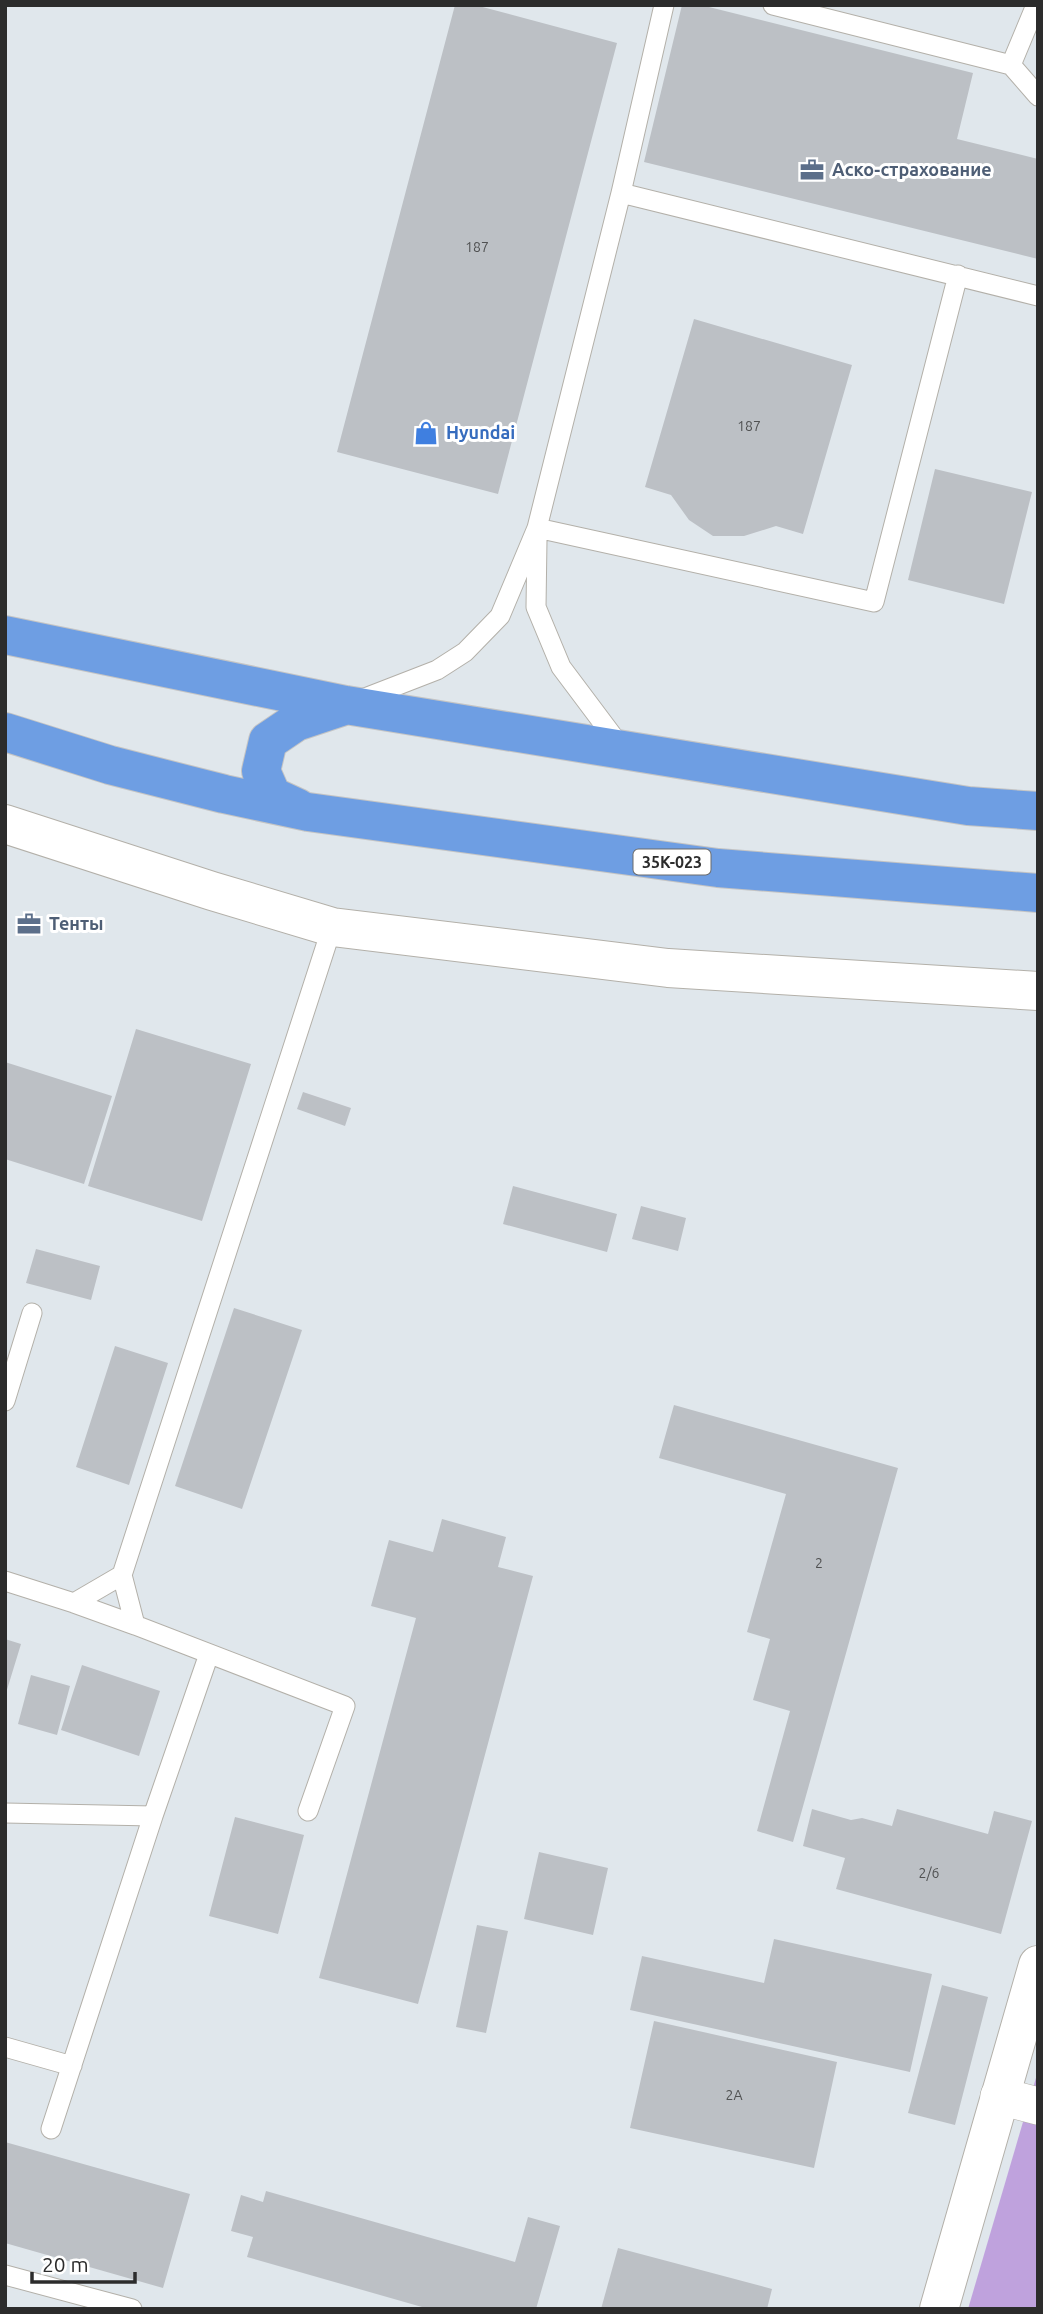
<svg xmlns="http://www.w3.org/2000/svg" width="1043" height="2314" viewBox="0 0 1043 2314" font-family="Ubuntu,sans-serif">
<rect width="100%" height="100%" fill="#e0e7ec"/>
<!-- green -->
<path fill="#bfa2dd" d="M1038,2071v238h-70z"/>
<!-- building -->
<path fill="#bcc0c5" d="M455,5h20l142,38 -119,451 -161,-42z
M682,5h19l272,68 -16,66 81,20v100l-394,-97z
M694,319l158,46 -49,169 -27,-8 -32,10h-31l-24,-16 -18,-25 -26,-8z
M935,469l97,23 -28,112 -96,-24z
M136,1029l115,35 -49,157 -114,-35z
M5,1062l107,34 -28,88 -79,-25z
M303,1092l48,16 -6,18 -48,-17z
M513,1186l104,28 -10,38 -104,-28z
M641,1206l45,12 -8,33 -46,-12z
M36,1249l64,17 -9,34 -65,-17z
M234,1308l68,22 -60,179 -67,-23z
M115,1346l53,17 -39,122 -53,-18z
M674,1405l224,63 -105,374 -36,-11 33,-120 -37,-11 17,-61 -23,-7 39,-138 -127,-36z
M442,1519l64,18 -8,30 35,9 -115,428 -99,-26 97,-360 -45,-12 18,-66 44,12z
M5,1639l16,5 -15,49h-1z
M82,1665l78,26 -21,65 -78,-26z
M31,1675l39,11 -13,49 -39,-11z
M812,1809l39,11 11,-2 30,8 5,-17 91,25 6,-23 38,10 -31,113 -165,-45 9,-31 -42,-12z
M235,1817l69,18 -26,99 -69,-18z
M539,1852l69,16 -15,67 -69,-16z
M477,1925l31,6 -22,102 -30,-6z
M774,1939l158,35 -22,98 -280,-62 12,-54 122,27z
M942,1985l46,12 -33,128 -47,-12z
M654,2021l183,41 -23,106 -184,-40z
M5,2142l185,52 -27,94 -158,-45z
M266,2191l249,71 13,-45 32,9 -24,83h-107l-182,-52 6,-20 -22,-6 10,-36 22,7z
M618,2248l154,41 -5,20h-166z"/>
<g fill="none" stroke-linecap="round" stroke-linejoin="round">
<!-- service casing -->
<g stroke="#b3b0a9" stroke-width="21">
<path id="service" d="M773,5l238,60 25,-60
M1011,65l27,31
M621,193l417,103
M537,528l337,74 84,-327
M537,540l-1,67 25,60 60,80
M357,701l80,-31 28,-18 35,-36 37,-88 84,-335 43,-188
M5,1401l27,-88
M5,1581l69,22 48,-28
M74,1603l61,22
M308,1811l37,-105 -210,-81 -13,-50 210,-648
M5,1813l148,3 56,-162
M5,2047l67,19
M51,2129l102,-313
M5,2275l127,34"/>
</g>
<!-- minor casing -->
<g stroke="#b3b0a9" stroke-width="38">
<path id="minor" d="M999,2096l39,10"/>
</g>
<!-- tertiary casing -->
<g stroke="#b3b0a9" stroke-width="40">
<path id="tertiary" d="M5,824l207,67 120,36 336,41 370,23
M939,2309l99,-344"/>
</g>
<!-- primary casing -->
<g stroke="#c4c4c4" stroke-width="40">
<path id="primary" d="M5,635l341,70 622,101 70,5
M5,732l105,33 114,29 84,18 410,56 320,25
M298,808l-26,-12 -11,-25 7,-30 28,-19 48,-16"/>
</g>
<!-- service -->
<use href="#service" stroke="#fff" stroke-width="19"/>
<!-- minor -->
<use href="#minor" stroke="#fff" stroke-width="37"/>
<!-- tertiary -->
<use href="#tertiary" stroke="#fff" stroke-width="38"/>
<!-- primary -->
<use href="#primary" stroke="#6e9ee3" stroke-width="38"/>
</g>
<!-- icons -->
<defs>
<g id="office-bare" transform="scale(1.89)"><path d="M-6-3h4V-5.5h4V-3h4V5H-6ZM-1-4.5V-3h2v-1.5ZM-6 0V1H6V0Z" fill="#5c6f8a" stroke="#fff" stroke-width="2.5" paint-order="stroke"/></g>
<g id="shop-bare" transform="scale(1.89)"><path d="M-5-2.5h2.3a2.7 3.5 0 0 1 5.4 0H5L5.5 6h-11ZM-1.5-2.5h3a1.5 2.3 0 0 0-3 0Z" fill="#3f7fe0" stroke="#fff" stroke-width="2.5" paint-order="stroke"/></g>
</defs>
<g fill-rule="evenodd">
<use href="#office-bare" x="812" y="170"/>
<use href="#shop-bare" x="426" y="433"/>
<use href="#office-bare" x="29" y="924"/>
</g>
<g text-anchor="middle" stroke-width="6" stroke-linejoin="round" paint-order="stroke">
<!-- number labels -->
<g font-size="14" fill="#505152">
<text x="477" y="252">187</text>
<text x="749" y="431">187</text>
<text x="819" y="1568">2</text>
<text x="929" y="1878">2/6</text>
<text x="734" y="2100">2А</text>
</g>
<!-- shield labels -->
<rect fill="#fff" stroke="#6b6b6b" stroke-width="2" x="633.5" y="849.5" width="77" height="25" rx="5"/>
<g font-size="16" font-weight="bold" fill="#2c2c2c">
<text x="672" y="868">35К-023</text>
</g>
<!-- service labels -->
<g font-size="18" font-weight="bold" fill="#4e5e75" stroke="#fff" text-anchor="start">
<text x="832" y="176">Аско-страхование</text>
<text x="49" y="930">Тенты</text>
</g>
<!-- shop labels -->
<g font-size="18" font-weight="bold" fill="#366cbe" stroke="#fff" text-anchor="start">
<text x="446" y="439">Hyundai</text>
</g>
</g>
<!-- border -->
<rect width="1043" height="2314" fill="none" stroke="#2c2c2c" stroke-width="14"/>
<!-- scale -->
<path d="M32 2272v10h103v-10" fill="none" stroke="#2c2c2c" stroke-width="3.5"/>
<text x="42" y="2272" font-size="21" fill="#2c2c2c" stroke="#ffffff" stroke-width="5" paint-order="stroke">20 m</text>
</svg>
